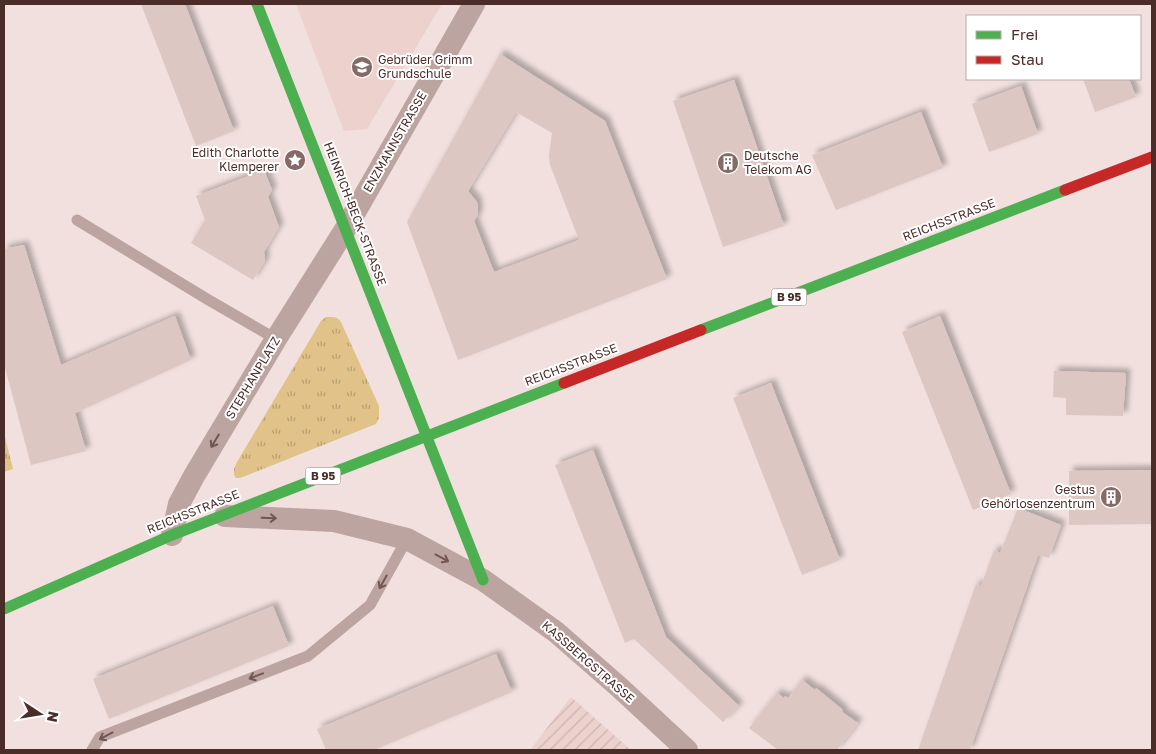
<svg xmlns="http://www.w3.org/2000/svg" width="1156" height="754" viewBox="0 0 1156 754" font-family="'Golos Text',sans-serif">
<defs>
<pattern id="industrial-furrows" width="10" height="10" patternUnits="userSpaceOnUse" patternTransform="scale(1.25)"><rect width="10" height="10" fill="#ecd1cd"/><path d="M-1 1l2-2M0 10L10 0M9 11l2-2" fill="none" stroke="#ccb4b0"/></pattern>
<pattern id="grass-tufts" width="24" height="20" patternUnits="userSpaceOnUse" patternTransform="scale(1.25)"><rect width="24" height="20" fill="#e1c389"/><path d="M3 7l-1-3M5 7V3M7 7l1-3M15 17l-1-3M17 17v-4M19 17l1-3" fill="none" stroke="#b89f70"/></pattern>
<filter id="shadow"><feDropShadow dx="4.5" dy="-4.5" stdDeviation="2.5" flood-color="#0004"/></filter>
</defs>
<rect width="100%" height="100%" fill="#f1e0dd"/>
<!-- built -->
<path fill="#ecd1cd" d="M296,4h146l-75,125 -23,2z"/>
<!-- industrial -->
<path fill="url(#industrial-furrows)" d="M571,697l60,53h-101z"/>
<!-- grass -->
<path fill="url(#grass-tufts)" d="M326,317c7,0 11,-1 15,5l38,84v12l-3,6 -136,54h-4l-2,-3v-6l3,-7 84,-141z
M4,433l9,36 -9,3z"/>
<!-- building -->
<path fill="#ddc7c3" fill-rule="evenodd" filter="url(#shadow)" d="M141,4h44l49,127 -38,15z
M500,54l105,67 62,158 -209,81 -51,-138zM516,112l36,21 -3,23 1,9 29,75 -85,32 -20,-51 4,-6v-6l-1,-7 -9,-11z
M1083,79h46l7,18 -41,15z
M734,80l50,146 -61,21 -50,-146z
M1021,86l17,48 -49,18 -17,-48z
M921,112l22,56 -107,42 -24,-55z
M264,170l8,20 -4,7 11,30 -15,25 1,9 -12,19 -62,-37 14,-23 -9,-24z
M24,245l37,120 114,-49 16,44 -116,53 11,38 -55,14 -27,-101v-115z
M940,316l71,178 -38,16 -71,-178z
M1054,371l72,2 -3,43 -57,-1v-17l-13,-1z
M771,383l69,177 -38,15 -69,-177z
M593,450l73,187 73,69 -16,16 -89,-83 -9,4 -70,-178z
M1152,470v54l-83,1v-54z
M1018,508l43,17 -12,33 -11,-3 -68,195h-52l58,-166 5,2 13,-36 6,3z
M273,606l16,40 -180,73 -16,-40z
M496,654l16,38 -138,58h-48l-9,-21z
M802,680l13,10 1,-2 27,22 -1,2 16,11 -21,27h-59l-29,-22 28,-35 7,5 1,-2 3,2z"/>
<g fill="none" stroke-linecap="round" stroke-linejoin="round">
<!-- lane -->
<path stroke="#bca4a1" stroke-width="11" d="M77,220l130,79 69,40
M92,750l8,-13 208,-81 62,-51 37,-66"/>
<!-- street -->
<path stroke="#bca4a1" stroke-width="22" d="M225,516l109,5 73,18 76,41 73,52 63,55 68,63
M172,535l7,-31 15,-28 82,-137 70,-111 128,-224"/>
<!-- fast -->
<path stroke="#4caf50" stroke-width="11" d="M257,4l226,576
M701,330l364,-140
M4,609l168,-74 392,-152"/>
<!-- jam -->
<path stroke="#c62828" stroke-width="11" d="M1065,190l87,-33
M564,383l137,-53"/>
</g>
<!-- one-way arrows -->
<defs><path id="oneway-shaft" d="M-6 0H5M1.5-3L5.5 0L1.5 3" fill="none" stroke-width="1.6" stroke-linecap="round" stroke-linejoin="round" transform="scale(1.25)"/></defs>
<g stroke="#725652">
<use href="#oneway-shaft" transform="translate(215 441) rotate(121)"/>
<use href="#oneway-shaft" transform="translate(269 518) rotate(2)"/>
<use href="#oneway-shaft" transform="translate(442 558) rotate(28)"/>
<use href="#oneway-shaft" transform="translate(383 582) rotate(119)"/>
<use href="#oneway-shaft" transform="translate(256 676) rotate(159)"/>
<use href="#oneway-shaft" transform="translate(106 736) rotate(152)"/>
</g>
<!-- icons -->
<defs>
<g id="school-disc" transform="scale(1.125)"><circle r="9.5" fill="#846b67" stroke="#fff"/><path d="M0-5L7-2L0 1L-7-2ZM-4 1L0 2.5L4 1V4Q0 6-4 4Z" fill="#fff"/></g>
<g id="sight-disc" transform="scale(1.125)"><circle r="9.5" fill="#846b67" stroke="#fff"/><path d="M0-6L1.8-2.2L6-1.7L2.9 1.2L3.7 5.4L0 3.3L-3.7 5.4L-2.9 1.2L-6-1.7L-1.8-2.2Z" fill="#fff"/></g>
<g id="building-disc" transform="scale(1.125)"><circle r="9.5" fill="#846b67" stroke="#fff"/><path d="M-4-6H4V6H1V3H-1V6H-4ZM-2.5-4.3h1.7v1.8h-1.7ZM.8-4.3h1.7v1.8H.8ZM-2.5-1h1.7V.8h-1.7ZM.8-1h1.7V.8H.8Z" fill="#fff"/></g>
</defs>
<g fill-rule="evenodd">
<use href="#school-disc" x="362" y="67"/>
<use href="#sight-disc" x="295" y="160"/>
<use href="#building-disc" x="728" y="163"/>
<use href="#building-disc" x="1111" y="497"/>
</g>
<g text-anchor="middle" stroke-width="4" stroke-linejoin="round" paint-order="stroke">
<!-- shield labels -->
<g fill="#fff" stroke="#806b68" stroke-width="1">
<rect x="771.5" y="288.5" width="35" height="17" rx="4"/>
<rect x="305.5" y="467.5" width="35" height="17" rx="4"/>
</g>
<g font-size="11" font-weight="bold" fill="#4a2c28">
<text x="789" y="301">B 95</text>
<text x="323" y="480">B 95</text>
</g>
<!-- poi labels -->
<g font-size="12" fill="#4a2c28" stroke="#fff" text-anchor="start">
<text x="378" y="64">Gebrüder Grimm<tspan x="378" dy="14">Grundschule</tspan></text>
<text x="279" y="157" text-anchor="end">Edith Charlotte<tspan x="279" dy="14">Klemperer</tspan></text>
<text x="744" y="160">Deutsche<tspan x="744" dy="14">Telekom AG</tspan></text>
<text x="1095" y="494" text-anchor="end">Gestus<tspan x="1095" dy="14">Gehörlosenzentrum</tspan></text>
</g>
<!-- street labels -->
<g font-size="12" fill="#4a2c28" stroke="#fff">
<text transform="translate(395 142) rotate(-60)" y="4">ENZMANNSTRASSE</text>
<text transform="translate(355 214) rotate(69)" y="4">HEINRICH-BECK-STRASSE</text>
<text transform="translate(949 220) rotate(-21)" y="4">REICHSSTRASSE</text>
<text transform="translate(571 365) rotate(-21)" y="4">REICHSSTRASSE</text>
<text transform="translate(253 378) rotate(-59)" y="4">STEPHANPLATZ</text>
<text transform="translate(193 512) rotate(-22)" y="4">REICHSSTRASSE</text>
<text transform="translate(588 662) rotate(41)" y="4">KASSBERGSTRASSE</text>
</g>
</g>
<!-- border -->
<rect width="1156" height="754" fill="none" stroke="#4a2c28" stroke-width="10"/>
<!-- legend -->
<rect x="966" y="15" width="175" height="65" fill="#ffffff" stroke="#b7aba9"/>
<rect x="976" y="31" width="25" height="8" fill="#4caf50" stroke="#b7aba9"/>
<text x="1011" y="40" font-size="15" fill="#4a2c28">Frei</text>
<rect x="976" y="56" width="25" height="8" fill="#c62828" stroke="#b7aba9"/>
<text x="1011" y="65" font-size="15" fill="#4a2c28">Stau</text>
<!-- north arrow -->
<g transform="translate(40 714) rotate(102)" stroke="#ffffff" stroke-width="4" paint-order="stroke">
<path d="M0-4L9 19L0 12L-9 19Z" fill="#4a2c28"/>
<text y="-8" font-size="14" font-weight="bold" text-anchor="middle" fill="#4a2c28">N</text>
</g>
</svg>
